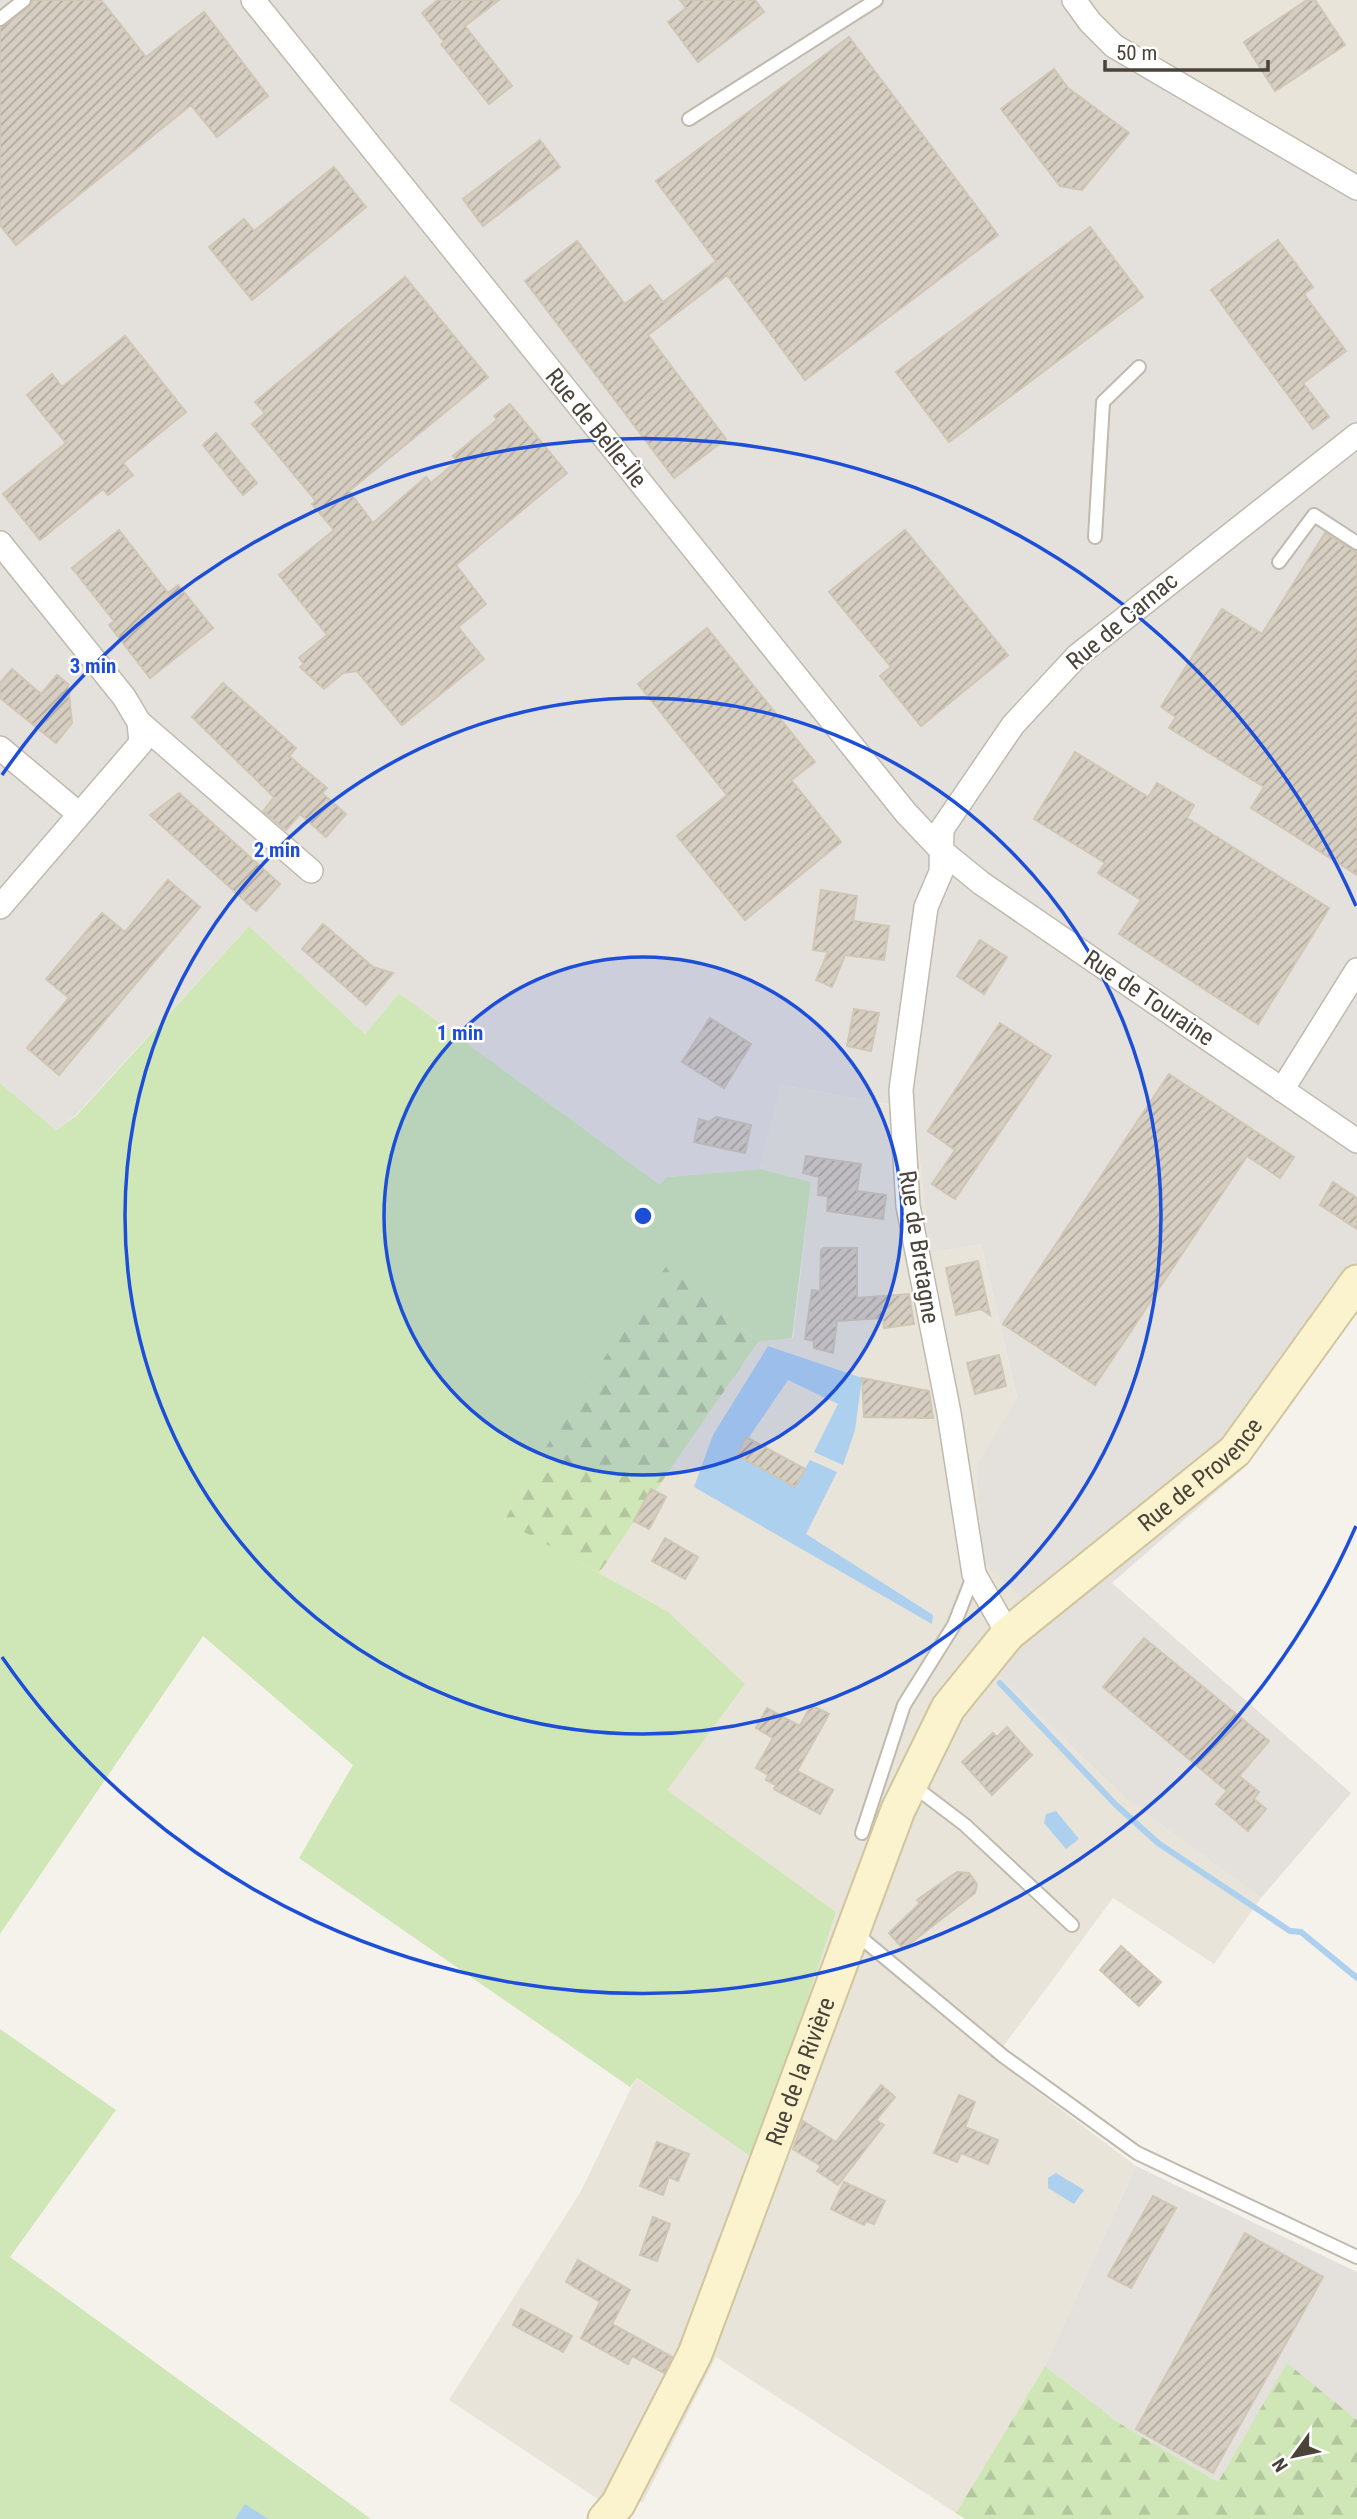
<svg xmlns="http://www.w3.org/2000/svg" width="1357" height="2519" viewBox="0 0 1357 2519" font-family="'Roboto Condensed',sans-serif">
<defs>
<pattern id="forest-firs" width="22" height="20" patternUnits="userSpaceOnUse" patternTransform="scale(1.75)"><rect width="22" height="20" fill="#cfe6b7"/><path d="M5 1l3.5 6h-7zM16 11l3.5 6h-7z" fill="#b3c69e"/></pattern>
<pattern id="building-hatch" width="6" height="6" patternUnits="userSpaceOnUse" patternTransform="scale(1.75)"><rect width="6" height="6" fill="#d6cec1"/><path d="M-1 1l2-2M0 6l6-6M5 7l2-2" fill="none" stroke="#b0a99e"/></pattern>
</defs>
<rect width="100%" height="100%" fill="#f5f2eb"/>
<!-- residential -->
<path fill="#e8e4da" d="M1086,0h271v178l-252,-147z
M780,1085l134,24 16,144 51,-9 36,155 -41,67 67,152 -44,58 127,123 135,99 -47,66 -101,-66 -119,161 142,107 -91,200 -89,147 -240,-156 -73,145 -42,-1 -152,-101 132,-209 55,-113 114,78 86,-244 -170,-122 1,-179 -68,-38 159,-231 35,-4 18,-155 -51,-14z"/>
<!-- industrial -->
<path fill="#e4e1dc" d="M0,0h1086l19,31 252,147v1133l-110,154 -135,118 239,210 -90,105 -135,-99 -127,-123 44,-58 -60,-56 -7,-96 41,-68 -36,-154 -51,9 -16,-144 -133,-24 -21,84 -92,8 -7,9 -262,-193 -34,41 -116,-108 -174,190 -19,14 -56,-47z
M1136,2166l221,106v148l-70,-56 -69,118 -99,-59 -74,-57z"/>
<!-- green -->
<path fill="#cfe6b7" d="M249,926l116,108 34,-41 261,192 7,-8 93,-8 51,13 -19,156 -34,4 -91,-76 -163,254 163,91 78,73 -78,106 169,122 -52,158 -34,86 -113,-78 -7,9 -331,-229 54,-93 -150,-129 -203,298v-851l56,47 20,-14z
M0,2029l116,81 -106,147 361,262h-371z"/>
<!-- forest -->
<path fill="url(#forest-firs)" d="M667,1265l91,77 -159,231 -95,-52 55,-96z
M1287,2363l70,57v99h-392l-9,-6 89,-147 74,57 99,59z"/>
<!-- water -->
<path fill="#acd0ed" d="M768,1346l94,32 -7,52 -12,35 -29,-13 24,-48 -50,-24 -51,75 58,31 15,-26 27,12 -31,62 127,81 -1,9 -238,-137 19,-52z
M1056,1811l23,28 -13,10 -22,-26 2,-9z
M1056,2173l28,17 -10,14 -26,-16v-10z
M245,2504l23,15h-33z"/>
<g fill="none" stroke-linecap="round" stroke-linejoin="round">
<!-- stream -->
<path stroke="#acd0ed" stroke-width="6" d="M1000,1683l116,122 42,38 132,88 11,1 56,46"/>
</g>
<!-- building -->
<path fill="url(#building-hatch)" stroke="#d0c6b5" stroke-width="2" d="M33,0h68l45,57 58,-45 64,84 -51,41 -26,-32 -175,140 -16,-20v-197l29,-21z
M438,0h61l-34,26 47,60 -23,18 -48,-60 3,-2 -22,-29z
M680,0h75l9,12 -66,50 -30,-40 18,-14z
M1307,0h8l30,45 -70,46 -31,-49z
M849,37l149,198 -193,145 -78,-105 -79,60 78,104 -52,39 -149,-197 52,-40 48,63 25,-19 13,17 53,-41 -60,-80z
M1054,69l14,19 61,45 -47,57 -22,-4 -59,-77z
M540,140l20,27 -77,59 -20,-27z
M334,167l32,40 -114,93 -43,-53 35,-28 10,12z
M1090,227l53,70 -194,145 -53,-70z
M1278,240l35,47 -9,7 42,57 -43,32 26,34 -16,12 -102,-139z
M405,277l83,100 -139,114 24,32 53,-46 5,6 26,-22 -4,-5 44,-36 -3,-4 16,-12 57,69 -111,92 30,39 -28,23 26,32 -82,66 -45,-54 -14,2 -19,16 -24,-22 4,-3 -5,-6 28,-23 -48,-60 55,-45 -22,-26 4,-3 -64,-77 13,-11 -10,-11z
M125,336l61,76 -63,51 10,12 -25,20 -5,-6 -63,51 -37,-46 63,-51 -39,-48 25,-21 10,13z
M216,433l41,50 -14,12 -40,-50z
M119,530l49,63 10,-8 35,43 -63,50 -41,-53 5,-4 -42,-53z
M905,530l103,125 -87,71 -41,-50 11,-9 -62,-75z
M1325,533l32,20v322l-106,-67 13,-21 -95,-59 7,-11 -15,-10 61,-98 40,25z
M707,628l108,134 -24,18 50,62 -96,78 -68,-84 50,-41 -89,-111z
M12,669l29,25 16,-19 11,9 4,39 -16,20 -56,-45v-15z
M223,683l73,65 -7,8 38,32 -5,5 24,21 -20,23 -26,-23 -14,16 -23,-19 11,-14 -82,-80z
M1075,752l73,45 9,-14 37,22 -7,13 142,90 -71,116 -139,-90 22,-34 -43,-27 7,-10 -71,-44z
M179,793l101,91 -24,27 -106,-96z
M168,880l32,27 -141,168 -32,-27 42,-50 -23,-19 56,-66 23,19z
M821,890l36,6 -4,25 36,5 -5,34 -39,-5 -13,32 -16,-7 12,-28 -15,-2z
M323,924l50,43 20,6 -27,32 -64,-56z
M980,940l27,17 -23,37 -27,-18z
M854,1009l25,4 -8,38 -24,-5z
M710,1018l41,26 -27,44 -42,-26z
M1000,1023l51,33 -96,143 -23,-15 23,-34 -27,-19z
M1169,1074l125,83 -14,21 -33,-22 -152,229 -92,-61z
M716,1117l35,8 -6,28 -51,-11 5,-23 10,3z
M806,1156l55,8 -4,27 29,4 -3,24 -56,-8 1,-15 -10,-1 1,-18 -16,-4z
M1333,1182l24,16v31l-37,-24z
M824,1248h33v50l52,-4 5,30 -30,4 -1,-10 -46,3 -4,32 -19,-5v-7l-9,-2 7,-49 8,1 1,-41z
M978,1261l12,54 -9,-6 -25,6 -10,-47z
M999,1355l7,31 -31,8 -8,-31z
M862,1378l67,13 4,27 -69,-1z
M746,1437l59,32 -10,18 -58,-32z
M651,1489l15,8 -17,32 -15,-8z
M665,1538l33,19 -13,22 -33,-18z
M1144,1638l125,103 -30,35 20,16 -5,7 12,10 -18,22 -32,-27 11,-13 -124,-104z
M811,1705l18,9 -32,57 36,19 -13,24 -46,-25 2,-4 -10,-5 2,-5 -12,-7 17,-30 -17,-10 11,-20 33,18z
M1007,1727l25,28 -40,40 -30,-33 31,-29 4,4z
M957,1872l12,1 8,11 -2,9 -72,56 -14,-16 31,-30 -3,-3z
M1121,1946l40,36 -22,24 -39,-36z
M881,2085l14,12 -19,23 8,5 -46,60 -21,-14 4,-5 -28,-17 10,-28 33,21z
M959,2095l16,7 -10,25 33,13 -10,24 -27,-11 -4,9 -23,-9z
M657,2142l32,12 -11,27 -9,-4 -6,18 -23,-9z
M844,2182l41,19 -11,23 -8,-3 -2,4 -33,-16z
M1153,2196l23,12 -45,80 -23,-12z
M653,2217l17,7 -13,37 -17,-6z
M1245,2233l78,44 -110,196 -77,-44z
M578,2260l52,30 -18,34 60,33 -8,16 -32,-17 -4,8 -47,-26 19,-36 -34,-20z
M521,2309l51,27 -9,16 -50,-27z"/>
<g fill="none" stroke-linecap="round" stroke-linejoin="round">
<!-- lane casing -->
<g stroke="#c0baae" stroke-width="16">
<path id="lane" d="M0,19l24,-19
M689,119l187,-119
M1095,537l8,-135 36,-35
M1279,562l35,-47 43,28
M911,1784l54,41 107,100
M862,1833l42,-128 50,-80 20,-51
M854,1932l149,124 134,97 220,104"/>
</g>
<!-- street casing -->
<g stroke="#c0baae" stroke-width="26">
<path id="street" d="M253,0l653,813 37,39 38,31 376,258
M1074,0l16,22 24,24 243,142
M0,543l124,154 15,25 2,21 -141,164
M139,722l172,149
M0,748l79,66
M1282,1090l75,-120
M1008,1634l-34,-60 -25,-161 -41,-207 -7,-116 25,-183 15,-35 1,-43 71,-104 64,-69 280,-221"/>
</g>
<!-- secondary casing -->
<g stroke="#d1c59e" stroke-width="37">
<g id="secondary">
<path id="s1" d="M605,2519l13,-15 77,-150 203,-544 50,-102 60,-74 227,-183 122,-169"/>
</g>
</g>
<!-- lane -->
<use href="#lane" stroke="#fff" stroke-width="12"/>
<!-- street -->
<use href="#street" stroke="#fff" stroke-width="23"/>
<!-- secondary -->
<use href="#secondary" stroke="#fbf2ce" stroke-width="33"/>
</g>
<!-- distance rings -->
<circle cx="643" cy="1216" r="259" fill="#1d4ed8" fill-opacity=".12"/>
<g fill="none" stroke="#1d4ed8" stroke-width="3.5">
<circle cx="643" cy="1216" r="259"/>
<circle cx="643" cy="1216" r="518"/>
<path d="M1356 1526A778 778 0 0 1 2 1657M2 775A778 778 0 0 1 1356 906"/>
</g>
<g text-anchor="middle" stroke-width="5" stroke-linejoin="round" paint-order="stroke">
<!-- street labels -->
<g font-size="24" fill="#494339" stroke="#fff">
<text transform="translate(596 428) rotate(51)" y="8">Rue de Belle-Île</text>
<text transform="translate(1122 621) rotate(-40)" y="8">Rue de Carnac</text>
<text transform="translate(1149 998) rotate(34)" y="8">Rue de Touraine</text>
<text transform="translate(919 1247) rotate(81)" y="8">Rue de Bretagne</text>
<text dy="8" stroke="none"><textPath href="#s1" startOffset="1228">Rue de Provence</textPath></text>
<text dy="8" stroke="none"><textPath href="#s1" startOffset="490">Rue de la Rivière</textPath></text>
</g>
</g>
<circle cx="643" cy="1216" r="10" fill="#1d4ed8" stroke="#fff" stroke-width="3.5"/>
<g font-size="21" text-anchor="middle" font-weight="bold" fill="#1d4ed8" stroke="#fff" stroke-width="5" stroke-linejoin="round" paint-order="stroke">
<text x="93" y="673">3 min</text>
<text x="277" y="857">2 min</text>
<text x="460" y="1040">1 min</text>
</g>
<!-- north arrow -->
<g transform="translate(1294 2456) rotate(237)" stroke="#ffffff" stroke-width="5" paint-order="stroke">
<path d="M0-5L12 26L0 18L-12 26Z" fill="#494339"/>
<text y="-10" font-size="19" font-weight="bold" text-anchor="middle" fill="#494339">N</text>
</g>
<!-- scale -->
<path d="M1105 60v10h163v-10" fill="none" stroke="#494339" stroke-width="3.5"/>
<text x="1116" y="60" font-size="21" fill="#494339" stroke="#ffffff" stroke-width="5" paint-order="stroke">50 m</text>
</svg>
